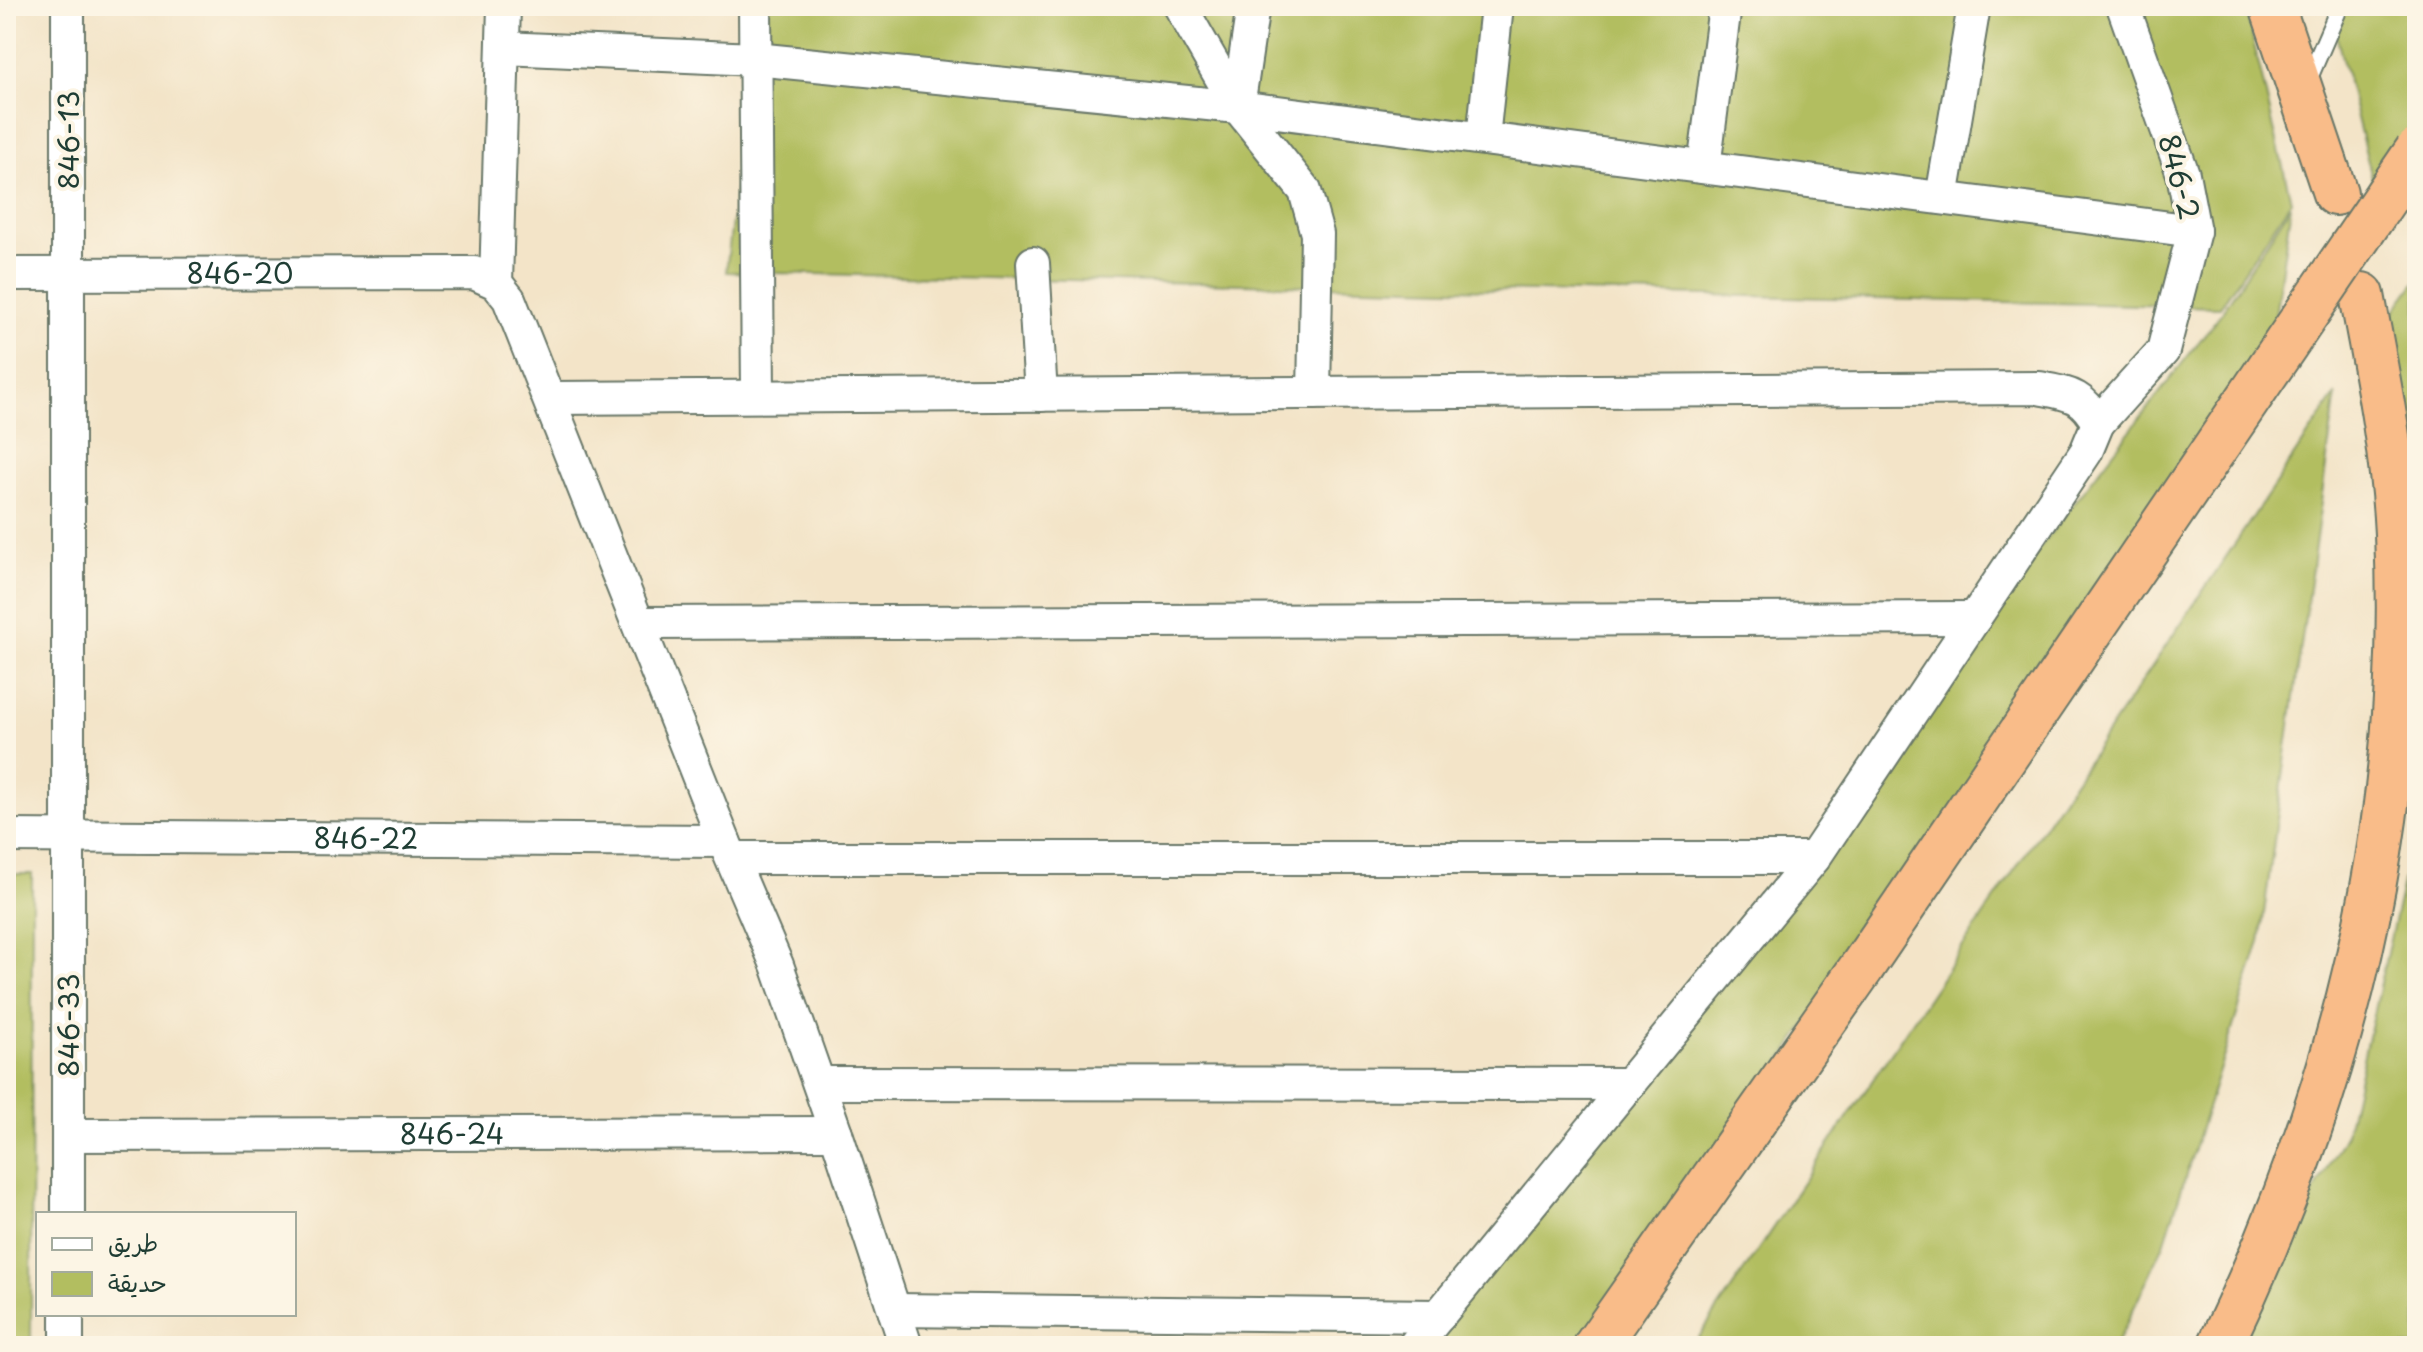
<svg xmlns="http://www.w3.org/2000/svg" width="2423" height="1352" viewBox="0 0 2423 1352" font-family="'Playpen Sans','Playpen Sans Arabic',sans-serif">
<rect width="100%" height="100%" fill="#fcf5e5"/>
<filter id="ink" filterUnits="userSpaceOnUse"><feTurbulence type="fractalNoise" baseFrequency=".0125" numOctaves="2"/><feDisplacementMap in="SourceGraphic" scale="16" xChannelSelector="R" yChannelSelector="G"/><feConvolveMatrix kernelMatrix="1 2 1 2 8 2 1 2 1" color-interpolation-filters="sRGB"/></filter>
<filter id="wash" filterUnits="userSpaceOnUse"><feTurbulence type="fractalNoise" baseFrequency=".006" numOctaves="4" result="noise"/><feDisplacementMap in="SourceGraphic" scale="32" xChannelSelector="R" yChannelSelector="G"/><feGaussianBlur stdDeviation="1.8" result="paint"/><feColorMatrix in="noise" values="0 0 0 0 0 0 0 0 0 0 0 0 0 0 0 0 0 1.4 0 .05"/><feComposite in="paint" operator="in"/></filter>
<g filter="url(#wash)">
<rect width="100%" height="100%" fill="#f3e4c8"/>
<!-- green -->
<path fill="#b2be60" stroke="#687e4a" stroke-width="2" d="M758,6h1487l46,195 -71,106 -1494,-35z
M2329,6h88v139l-40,53z
M2291,205l-20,140 -685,1001h-164l800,-1034z
M2417,280v1066h-187l116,-212 68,-300 2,-191 -28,-323z
M2336,394l-76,548 -96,302 -48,102h-423z
M6,874h26l-1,472h-25z"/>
</g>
<g filter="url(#ink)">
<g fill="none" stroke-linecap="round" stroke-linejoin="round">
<!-- service casing -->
<g stroke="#697768" stroke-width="20">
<path id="service" d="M2306,85l34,-79"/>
</g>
<!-- minor casing -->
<g stroke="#697768" stroke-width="36">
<g id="minor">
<path d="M755,6l3,390"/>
<path d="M1180,6l58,101 67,84 12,43 -3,159"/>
<path d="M503,48l252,11 483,48 956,124"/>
<path d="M1238,107l15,-101"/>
<path d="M1483,138l14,-132"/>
<path d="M1704,167l21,-161"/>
<path d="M1942,198l32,-192"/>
<path d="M1033,263l8,132"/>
<path id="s1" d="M6,274l468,-1 22,10 13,16 215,542 53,124 59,168 70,213"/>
<path d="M496,283l8,-277"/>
<path d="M550,398l1489,-10c30,6 43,6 59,35l-12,29 -272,406 -400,488"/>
<path d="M2098,423l65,-72 31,-120 -11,-57 -60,-168"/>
<path d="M639,623l1336,-5"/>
<path id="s2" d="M6,836l718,5"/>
<path d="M732,858h1082"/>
<path d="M819,1083l810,1"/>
<path id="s3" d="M68,1135l768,-2"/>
<path d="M68,1214v-1208"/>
<path d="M894,1310l545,6"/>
<path d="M67,1346v-32"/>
</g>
</g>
<!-- motorway casing -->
<g stroke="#697768" stroke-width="48">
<path id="motorway" d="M2272,6l63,187
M1596,1346l266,-379
M2220,1346c124,-257 191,-526 177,-812 -4,-81 -20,-160 -35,-239"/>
</g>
<!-- service -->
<use href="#service" stroke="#fff" stroke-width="16"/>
<!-- minor -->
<use href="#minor" stroke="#fff" stroke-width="32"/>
<!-- motorway -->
<use href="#motorway" stroke="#f9bc89" stroke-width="44"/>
<!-- motorway-bridge casing -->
<g stroke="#697768" stroke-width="48" stroke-linecap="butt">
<path id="motorway-bridge" d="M1862,967l555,-816"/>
</g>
<!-- motorway-bridge -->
<use href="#motorway-bridge" stroke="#f9bc89" stroke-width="44"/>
</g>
</g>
<g text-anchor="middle" stroke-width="8" stroke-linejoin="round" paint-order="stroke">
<!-- street labels -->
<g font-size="28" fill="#1f3d34" stroke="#fcf5e5">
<text transform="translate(69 140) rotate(-90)" y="10">846-13</text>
<text transform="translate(2179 177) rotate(75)" y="10">846-2</text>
<text dy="10" stroke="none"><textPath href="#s1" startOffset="234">846-20</textPath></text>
<text dy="10" stroke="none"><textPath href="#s2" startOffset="360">846-22</textPath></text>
<text transform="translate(69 1025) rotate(-90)" y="10">846-33</text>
<text dy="10" stroke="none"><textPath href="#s3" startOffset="384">846-24</textPath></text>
</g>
</g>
<!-- margin -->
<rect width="2423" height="1352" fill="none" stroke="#fcf5e5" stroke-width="32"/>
<!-- legend -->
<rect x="36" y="1212" width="260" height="104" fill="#fcf5e5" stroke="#a4ab9e" stroke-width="2"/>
<rect x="52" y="1238" width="40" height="12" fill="#ffffff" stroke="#a4ab9e" stroke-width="2"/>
<text x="108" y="1252" font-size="24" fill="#1f3d34">طريق</text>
<rect x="52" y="1272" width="40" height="24" fill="#b2be60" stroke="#a4ab9e" stroke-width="2"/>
<text x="108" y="1292" font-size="24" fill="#1f3d34">حديقة</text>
</svg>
